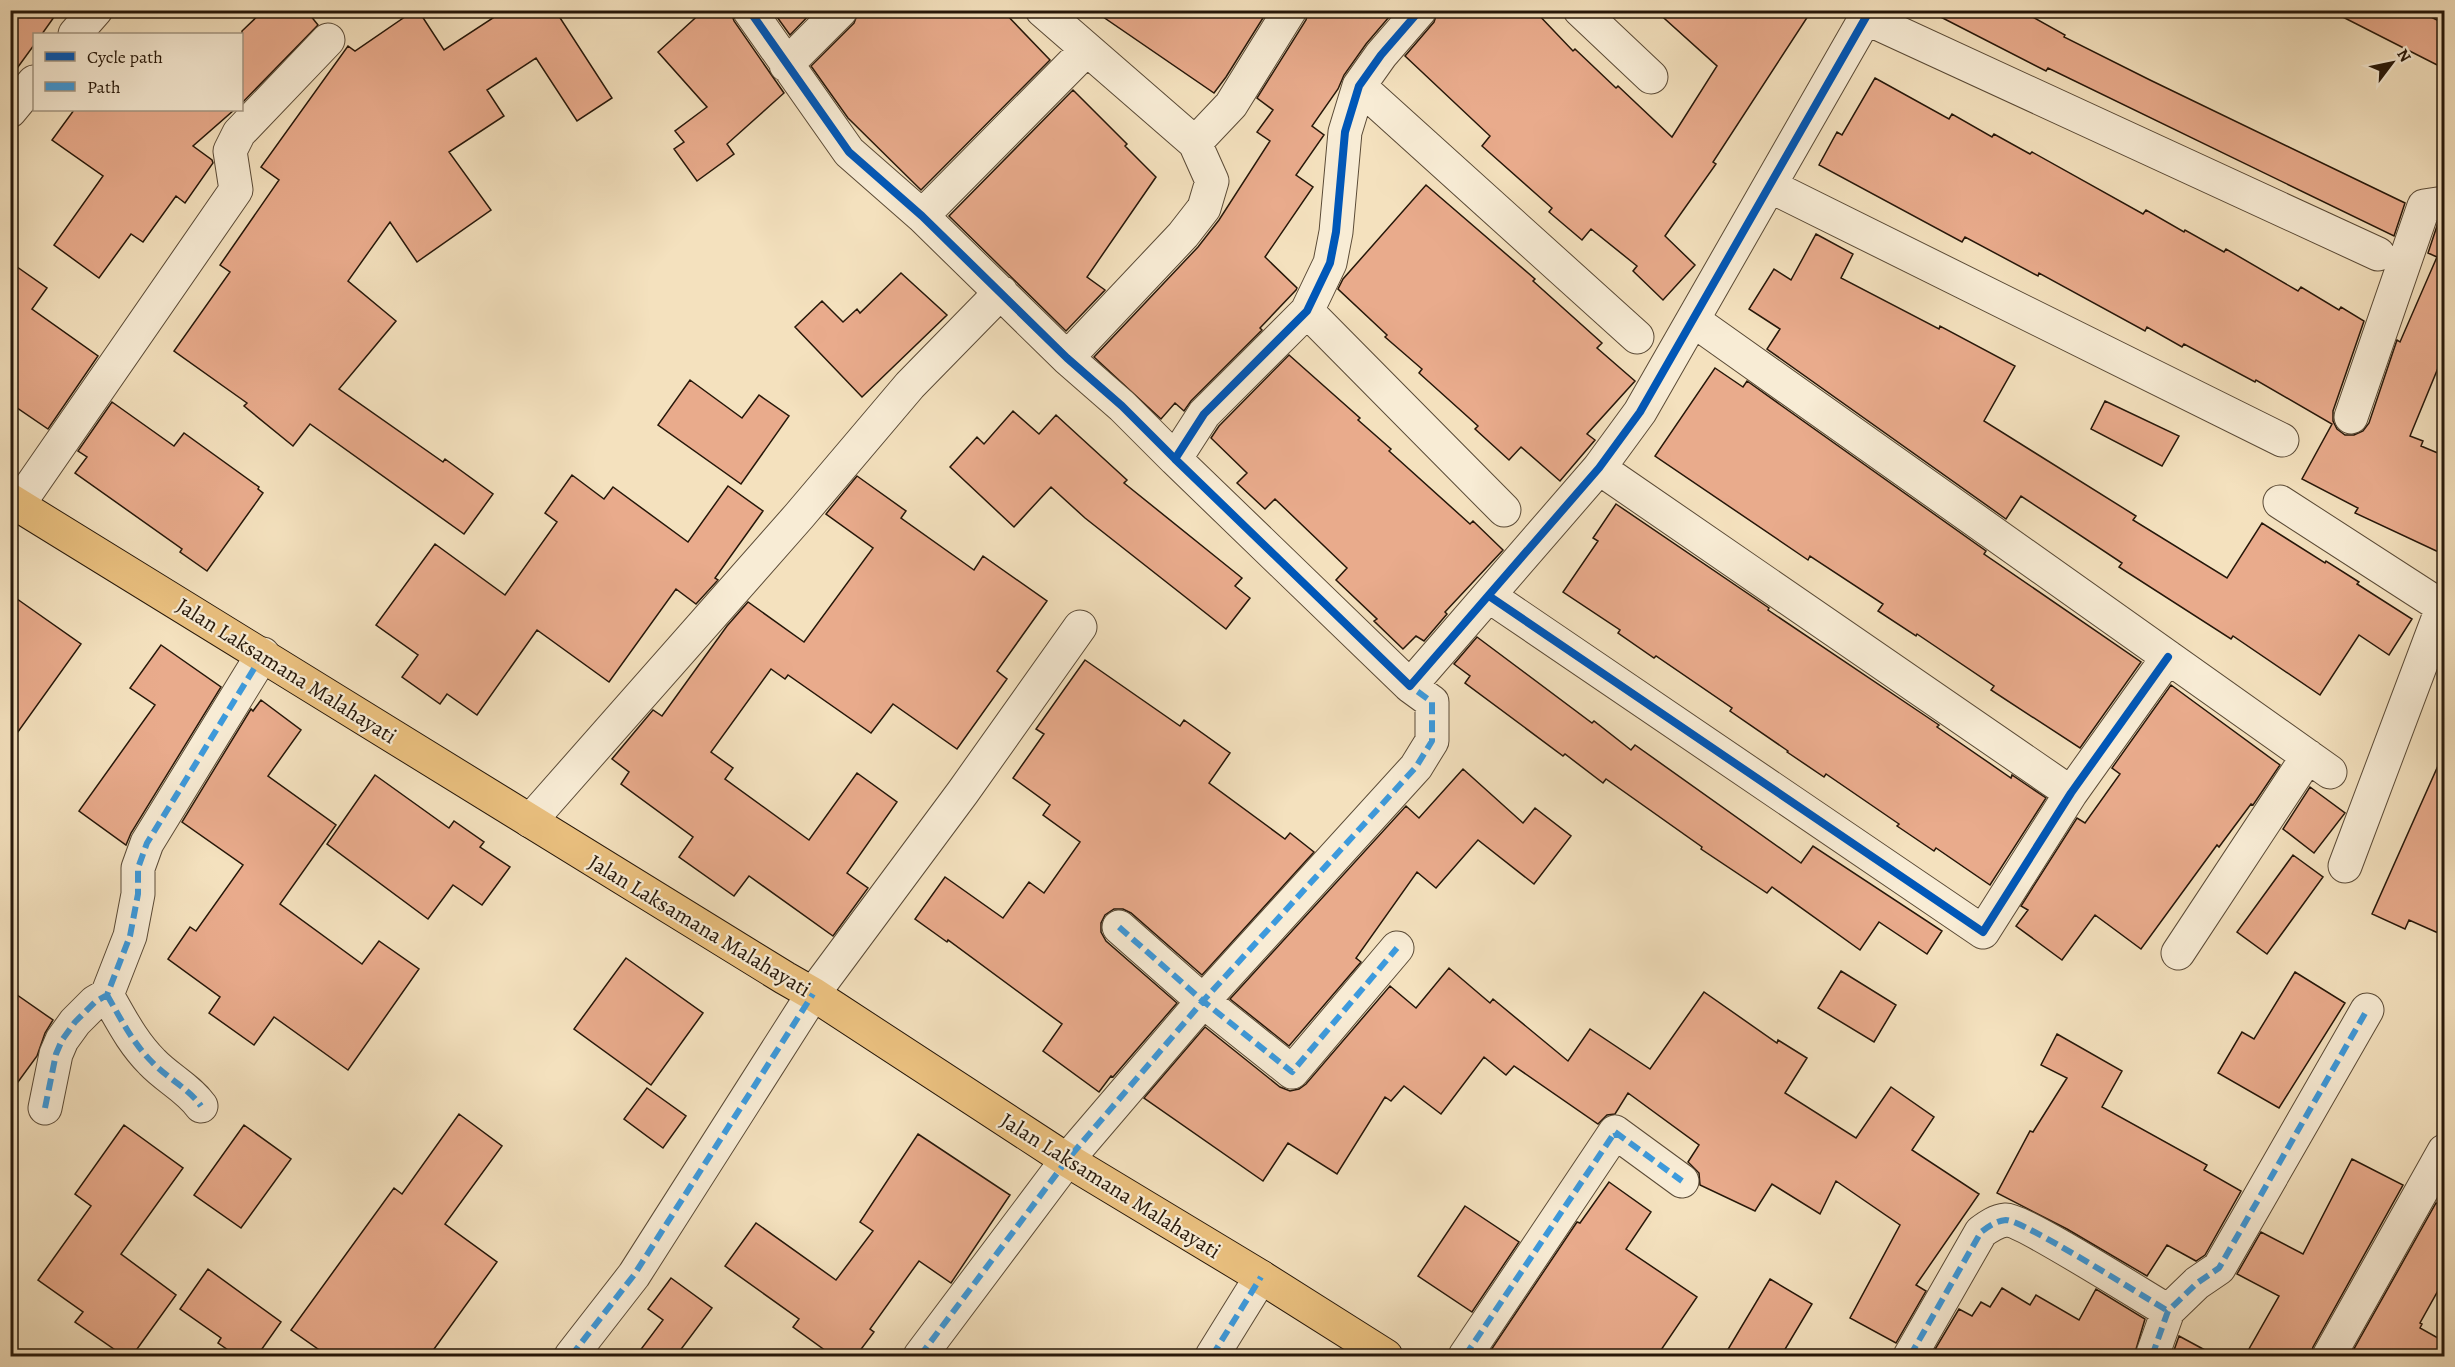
<svg xmlns="http://www.w3.org/2000/svg" width="2455" height="1367" viewBox="0 0 2455 1367" font-family="Alegreya,serif">
<rect width="100%" height="100%" fill="#f4e1be"/>
<filter id="stains"><feTurbulence type="fractalNoise" baseFrequency=".00333" numOctaves="4"/><feColorMatrix values="0 0 0 0 .2 0 0 0 0 .09 0 0 0 0 .02 0 0 0 .5 -.17"/></filter>
<radialGradient id="worn" r=".72"><stop offset=".6" stop-color="#630" stop-opacity="0"/><stop offset="1" stop-color="#630" stop-opacity=".3"/></radialGradient>
<!-- building -->
<path fill="#e9ab8c" stroke="#261709" stroke-width="1.5" d="M10,10h49l-17,24h-8v11l-24,33z
M264,10h42l12,15 -76,78v-72z
M415,10h3l26,40 61,-40h50l57,88 -35,23 -41,-63 -49,32 17,26 -55,36 42,58 -74,52 -27,-40 -42,59 48,40 -57,68 104,73 2,-3 48,35 -29,40 -154,-110 -17,22 -49,-40 3,-3 -73,-52 56,-79 -10,-7 59,-85 -18,-13 87,-121 7,5z
M704,10h26l4,11 50,72 -57,51 7,10 -37,27 -23,-32 10,-7 -9,-11 32,-24 -49,-55z
M772,10h42l-24,25z
M859,10h143l48,50 -129,130 -73,-72 -37,-52 43,-43z
M1093,10h175l-42,67 -12,16z
M1309,10h86l-29,34 -22,31 -6,14 -26,37 12,9 -28,40 17,12 -48,70 32,31 -1,2 -36,38 2,2 -71,71 -7,10 -9,-8 -14,16 -67,-62 104,-110 21,-27 51,-79 -13,-9 16,-22 -16,-12 49,-78z
M1438,10h96l39,41 2,-2 41,39 2,-2 54,51 45,-71 -62,-56h157l-99,152 3,2 -51,72 30,29 -32,35 -30,-29 4,-5 -46,-37 -9,11 -33,-28 3,-4 -70,-62 8,-10 -85,-80 29,-34z
M1927,10h93l45,25 -1,2 86,43 255,123 -11,33 -346,-168 -2,3z
M2329,10l90,1 26,13v45z
M1875,78l74,41 3,-5 40,23 2,-3 36,20 2,-2 111,62 3,-4 38,22 1,-2 39,22 2,-3 72,42 3,-4 38,23 2,-3 23,14 -31,90v10l4,8 8,6h9l9,-4 6,-8 28,-83 3,2 37,-85 -9,-4 10,-30 7,-1v129l-35,85 13,5 -2,5 24,10v99l-90,-42 3,-5 -56,-29 30,-55 -76,-44 -1,2 -71,-38 -2,3 -35,-20 -2,4 -106,-58 -1,3 -73,-39 -3,5 -143,-77 18,-33 5,3z
M1073,90l54,54 -2,2 31,31 -69,100 18,13 -39,41 -117,-115z
M74,110h160l-41,36 19,14 1,3 -28,40 -9,-7 -33,46 -12,-8 -32,44 -45,-33 49,-69 -51,-36z
M1426,185l109,94 -2,2 69,62 -5,5 38,33 -48,53 8,6 -35,41 -39,-34 -12,13 -34,-31 3,-3 -59,-53 3,-4 -37,-32 2,-2 -49,-46 5,-10z
M1816,234l37,20 -12,24 98,51 1,-3 75,40 -31,55 152,95 -3,4 94,58 35,-55 63,40 1,-2 33,21 -2,2 55,35 -23,36 -30,-20 -39,60 -87,-59 -2,3 -112,-72 3,-4 -101,-67 -15,23 -239,-170 13,-20 -31,-20 25,-40 17,11z
M10,262l37,26 -15,21 66,47 -50,73 -38,-26z
M901,273l46,42 -85,82 -67,-70 27,-26 21,21 14,-13 3,4z
M1289,355l71,63 -2,2 33,29 -2,2 81,73 3,-3 30,29 -58,62 2,2 -23,27 -8,-5 -13,13 -29,-28 3,-2 -41,-39 11,-12 -72,-69 -10,10 -28,-26 10,-10 -36,-35 8,-12z
M1715,368l28,19 4,-6 239,170 -2,3 157,108 -61,86 -89,-58 3,-4 -77,-52 -1,2 -38,-25 5,-7 -73,-48 -2,4 -153,-104z
M690,380l52,38 17,-23 30,21 -48,68 -83,-59z
M2105,401l74,35 -17,30 -71,-37z
M112,402l62,44 10,-13 75,54 -1,2 5,4 -56,78 -27,-19 2,-3 -107,-76 12,-16 -9,-6z
M1013,411l26,23 17,-19 71,65 -3,3 118,95 -7,8 15,12 -24,31 -141,-111 -34,-31 -37,40 -64,-60 27,-30 7,7z
M572,475l32,24 9,-12 75,55 40,-56 35,25 -48,67 3,2 -22,24 -20,-15 -67,93 -72,-52 -60,85 -30,-21 -7,10 -38,-27 16,-22 -42,-30 59,-81 70,51 52,-73 -12,-9z
M857,476l49,35 -5,7 73,52 9,-14 64,45 -50,70 10,8 -50,70 -64,-45 -22,29 -83,-58 -3,4 -14,-10 -60,83 22,16 -8,11 84,61 48,-67 40,29 -50,71 21,15 -35,48 -84,-60 -15,20 -55,-39 14,-20 -72,-53 8,-12 -17,-13 41,-49 9,6 65,-90 21,-24 56,40 69,-94 -47,-34z
M1616,504l153,104 -1,2 171,115 -2,2 74,51 1,-3 34,23 -56,87 -54,-37 -2,3 -37,-25 2,-2 -73,-50 -2,3 -37,-25 1,-1 -58,-40 2,-3 -76,-52 -2,2 -36,-25 2,-3 -57,-38 35,-51 -5,-3z
M10,594l71,50 -71,99z
M1477,637l115,86 2,-2 37,29 4,-5 166,118 12,-17 129,85 -15,23 -48,-32 -19,28 -88,-63 -5,6 -66,-44 1,-2 -96,-68 -3,4 -38,-29 -2,2 -98,-73 5,-7 -16,-12z
M161,645l60,42 -90,146 -5,12 -47,-34 76,-106 -25,-17z
M1085,660l95,66 4,-6 46,33 -21,30 76,56 5,-6 24,19 -112,123 -71,-62 -8,-4h-9l-9,6 -4,8v9l5,9 71,62 -64,74 -2,-1 -12,16 -56,-41 19,-27 -114,-84 -1,2 -32,-23 30,-42 58,41 26,-36 15,11 36,-51 -37,-27 7,-10 -37,-27 31,-44 -8,-5z
M2171,685l109,80 -27,40 -2,-1 -32,43 -2,-2 -76,104 -46,-34 -33,45 -46,-34 12,-16 -7,-4 56,-88 8,5 35,-49 -8,-6z
M261,700l40,30 -33,46 68,49 -56,79 82,60 17,-23 40,28 -71,101 -74,-53 -20,28 -45,-32 11,-16 -52,-38 22,-32 6,4 47,-66 -61,-43 69,-113 2,2z
M2445,750v186l-36,-16 -4,9 -33,-15z
M1463,769l60,54 12,-15 36,28 -37,48 -56,-44 -42,48 -19,-16 -61,86 5,4 -72,84 -59,-47 176,-193 13,12z
M375,775l74,53 5,-7 30,21 -4,5 30,20 -28,38 -29,-20 -25,34 -101,-75z
M2310,787l35,26 -31,40 -31,-24z
M2293,855l30,22 -56,77 -30,-22z
M626,958l77,55 -52,72 -77,-56z
M1449,968l41,35 3,-4 75,62 22,-32 60,40 54,-77 73,51 1,-3 29,18 -22,35 71,45 35,-51 43,30 -22,33 67,44 -63,91 10,6 -30,52 -46,-25 50,-93 -64,-44 -16,33 -48,-30 -17,27 -55,-26 -1,-12 -11,-11 11,-17 -71,-52 -13,21 -8,1 -9,9 -84,-58 -8,9 -22,-18 -43,57 -37,-28 -13,15 -6,-4 -48,77 -49,-31 -25,38 -119,-83 61,-71 75,60 10,4 9,-2 7,-5 84,-98 26,22z
M1841,971l55,34 -22,37 -56,-34z
M2295,972l50,31 -66,105 -61,-35 24,-41 12,7z
M10,990l43,30 -8,13 -8,23 -27,37z
M2057,1034l65,37 -20,36 105,58 -3,5 37,21 -36,64 -9,6 -29,-16 -20,31 -80,-47 -70,-36 33,-62 3,1 34,-54 -26,-13z
M647,1088l39,28 -23,32 -39,-29z
M459,1114l43,32 -57,78 52,38 -68,94h-101l-37,-26 103,-142 8,6z
M124,1125l59,43 -62,86 55,41 -44,61h-8l-49,-34 8,-10 -45,-32 53,-74 -16,-12z
M244,1125l47,34 -50,69 -47,-33z
M918,1134l92,61 -59,88 -32,-22 -49,68 4,3 -18,24h-23l-40,-29 6,-8 -74,-53 31,-43 80,57 37,-49 -13,-9z
M2352,1159l51,26 -90,162 -3,9h-65l34,-60 -42,-22 24,-42 42,22z
M1609,1182l42,30 -25,37 71,48 -40,59h-170l90,-134 3,1z
M2436,1203l9,4v71l-25,45 2,1 -2,4 25,14v14h-95z
M1465,1206l54,36 -47,70 -54,-36z
M208,1269l73,53 -24,34h-20l-19,-13 3,-5 -41,-29z
M671,1278l41,30 -36,48h-40l27,-36 -15,-11z
M1770,1279l42,25 -31,52h-57z
M2002,1288l28,17 6,-10 43,25 17,-31 49,30 -11,37h-203l28,-47 13,7 9,-14 9,5z
M2179,1336l37,20h-44z"/>
<g fill="none" stroke-linecap="round" stroke-linejoin="round">
<!-- minor casing -->
<g stroke="#5a4a36" stroke-width="35">
<path id="minor" d="M749,10l100,142 73,64 145,142 55,48 53,53 29,-45 103,-103 23,-48 6,-31 9,-100 14,-46 22,-31 39,-45
M1042,10l153,133
M1580,10l71,67
M1866,18l512,236
M75,34l21,-24
M786,65l55,-55
M1359,86l278,251
M10,111l24,-29
M1770,186l512,254
M922,216l164,-166
M1307,311l197,199
M1693,320l637,452
M1067,358l116,-123 21,-27 8,-27 -17,-38 36,-38 59,-95
M2351,417l73,-211 20,-3
M1175,459l235,227 189,-218 41,-56 230,-402
M1599,468l472,325
M2280,502l164,106
M18,505l218,-315 -6,-39 9,-18 89,-93
M1489,596l494,336 88,-139 97,-136
M530,821l269,-305 111,-131 91,-93
M2345,866l99,-263
M1119,927l84,74 89,71 105,-124
M2178,953l130,-197
M107,995c14,24 25,47 45,67 15,16 36,26 49,44
M45,1108l11,-54 6,-14 13,-18 20,-20 12,-7 23,-59 8,-42v-26l9,-25 116,-189
M1615,1132l67,49
M571,1356l63,-81 179,-281 150,-202 117,-165
M920,1356l147,-196 136,-159 213,-234 16,-26v-39l-22,-16
M1212,1356l49,-79
M1465,1356l150,-224 2,5
M1910,1356l71,-124c8,-6 15,-11 25,-12 17,0 138,77 162,91
M2152,1356l16,-45 29,-28 22,-15 148,-258
M2329,1356l115,-205"/>
</g>
<!-- highway casing -->
<g stroke="#261709" stroke-width="35">
<path id="highway" d="M10,500l775,478 28,16 254,166 194,117 125,79"/>
</g>
<!-- minor -->
<use href="#minor" stroke="#f8ecd5" stroke-width="33"/>
<!-- highway -->
<use href="#highway" stroke="#eac07f" stroke-width="33"/>
<!-- quiet -->
<path stroke="#3c9add" stroke-width="6" stroke-dasharray="12 6" stroke-linecap="butt" d="M1119,927l84,74 89,71 105,-124
M107,995c14,24 25,47 45,67 15,16 36,26 49,44
M45,1108l11,-54 6,-14 13,-18 20,-20 12,-7 23,-59 8,-42v-26l9,-25 116,-189
M1615,1132l67,49
M571,1356l63,-81 179,-281
M920,1356l147,-196 136,-159 213,-234 16,-26v-39l-22,-16
M1212,1356l49,-79
M1465,1356l150,-224 2,5
M1910,1356l71,-124c8,-6 15,-11 25,-12 17,0 138,77 162,91
M2152,1356l16,-45 29,-28 22,-15 148,-258"/>
<!-- cycleway casing -->
<g stroke="#f8ecd5" stroke-width="11">
<path id="cycleway" d="M749,10l100,142 73,64 145,142 55,48 53,53 29,-45 103,-103 23,-48 6,-31 9,-100 14,-46 22,-31 39,-45
M1175,459l235,227 189,-218 41,-56 230,-402
M1489,596l494,336 88,-139 97,-136"/>
</g>
<!-- cycleway -->
<use href="#cycleway" stroke="#0057b8" stroke-width="8"/>
</g>
<g text-anchor="middle" stroke-width="4.5" stroke-linejoin="round" paint-order="stroke">
<!-- street labels -->
<g font-size="22" fill="#261709" stroke="#f8ecd5">
<text transform="translate(287 670) rotate(32)" y="8">Jalan Laksamana Malahayati</text>
<text transform="translate(700 925) rotate(31)" y="8">Jalan Laksamana Malahayati</text>
<text transform="translate(1111 1185) rotate(32)" y="8">Jalan Laksamana Malahayati</text>
</g>
</g>
<!-- margin -->
<rect width="2455" height="1367" fill="none" stroke="#f4e1be" stroke-width="36"/>
<rect x="12" y="12" width="2431" height="1343" fill="none" stroke="#261709" stroke-width="3"/>
<rect x="18" y="18" width="2419" height="1331" fill="none" stroke="#261709" stroke-width="1.5"/>
<!-- legend -->
<rect x="33" y="33" width="210" height="78" fill="#f8ecd5" stroke="#a49783" stroke-width="1.5"/>
<rect x="45" y="52" width="30" height="9" fill="#0057b8" stroke="#a49783" stroke-width="1.5"/>
<text x="87" y="63" font-size="18" fill="#261709">Cycle path</text>
<rect x="45" y="82" width="30" height="9" fill="#3c9add" stroke="#a49783" stroke-width="1.5"/>
<text x="87" y="93" font-size="18" fill="#261709">Path</text>
<!-- north arrow -->
<g transform="translate(2392 63) rotate(58)" stroke="#f8ecd5" stroke-width="4.5" paint-order="stroke">
<path d="M0-4.5L10 22L0 15L-10 22Z" fill="#261709"/>
<text y="-9" font-size="16" font-weight="bold" text-anchor="middle" fill="#261709">N</text>
</g>
<rect width="100%" height="100%" filter="url(#stains)"/>
<rect width="100%" height="100%" fill="url(#worn)"/>
</svg>
